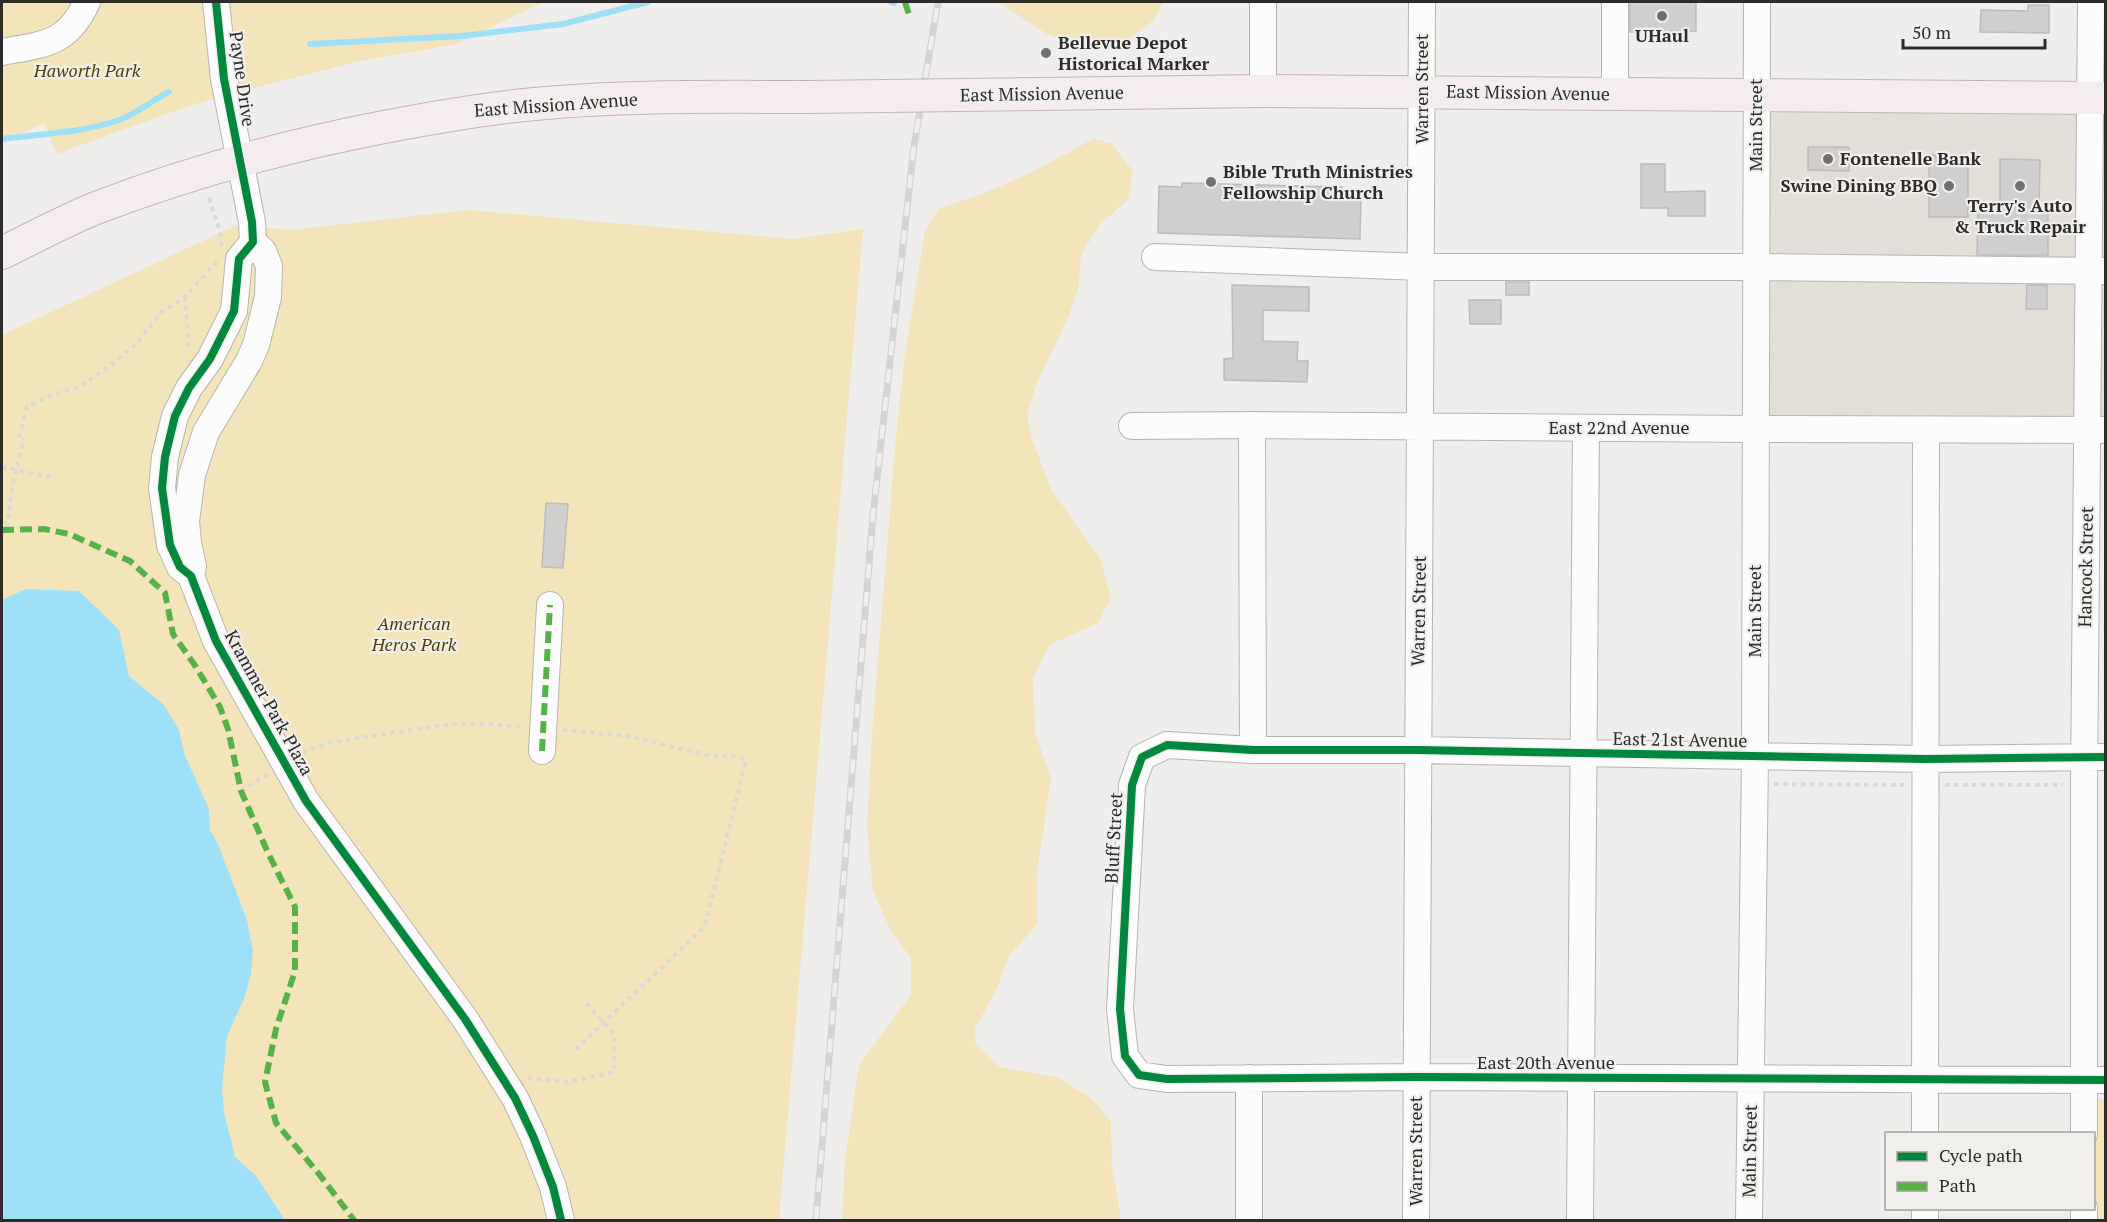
<svg xmlns="http://www.w3.org/2000/svg" width="2107" height="1222" viewBox="0 0 2107 1222" font-family="'PT Serif',serif">
<rect width="100%" height="100%" fill="#efeeec"/>
<!-- built -->
<path fill="#e1dfd8" d="M2091,2h14v428l-350,-1v-333l334,2z"/>
<!-- green -->
<path fill="#f4e4ba" d="M2,2h541l-87,42 -100,18 -122,31 -60,18 -117,43 -13,-31 -42,19z
M998,2h165l-9,18 -34,25 -31,3 -42,-14z
M1093,139l18,4 22,28 -5,29 -27,23 -20,32 -2,29 -10,32 -32,67 -10,31 5,25 19,50 50,71 10,38 -13,25 -49,22 -16,33 2,54 16,46 -14,94v52l-28,32 -12,32 -22,41 1,16 24,22 60,11 32,21 19,22 1,47 8,45 -1,7h-277l3,-61 14,-94 52,-70v-37l-20,-27 -18,-40 -6,-63 5,-95 24,-297 9,-82 20,-122 14,-24 41,-13 52,-23z
M468,210l325,29 70,-10 -84,991h-777v-885l235,-110 53,5z
M2084,1098l21,1v121h-21l10,-12v-74z"/>
<!-- water -->
<path fill="#9fe0f9" d="M26,589l53,2 40,39 10,46 35,29 15,25 5,23 25,56 1,21 8,14 29,76 6,31 -2,23 -7,25 -17,37 -5,53 2,23 11,45 21,19 29,44h-283v-620z"/>
<g fill="none" stroke-linecap="round" stroke-linejoin="round">
<!-- stream -->
<path stroke="#9fe0f9" stroke-width="6" d="M891,2l3,1
M310,44l152,-8 101,-12 85,-22
M2,139c37,-5 78,-6 114,-18 20,-6 34,-20 53,-29"/>
</g>
<!-- building -->
<path fill="#d0cfce" stroke="#bdbcbb" stroke-width="1.5" d="M1630,2h66v29l-66,1z
M2028,5h21v28l-69,-1 1,-22 47,1z
M1808,147h41v24l-41,-1z
M1929,155h39v62h-39z
M2000,159l40,1 -1,52h9v43h-71l1,-44h22z
M1641,164h24v28l40,-1v25h-37v-8h-27z
M1182,183l160,4v9l19,1 -1,42 -202,-6 1,-47 23,1z
M1506,282h23v13h-23z
M1232,285l77,2v24l-46,-1v31l35,1 -1,19h11l-1,21 -83,-2v-21l9,-1z
M2027,285h20v24h-21z
M1469,300h32v24h-31z
M546,503l22,1 -5,64 -21,-1z"/>
<g fill="none" stroke-linecap="round" stroke-linejoin="round">
<!-- minor casing -->
<g stroke="#b5b4b3" stroke-width="28">
<path id="minor" d="M216,2l8,77 28,143 1,20 -14,17 -5,52 -24,48 -21,29 -14,28 -10,41 -3,31 8,57 10,22 11,9 25,65 90,160 159,218 50,79 18,38 20,51 8,33
M1263,2v89
M1615,2v92
M2,52c42,-8 65,-7 85,-50
M1155,257l267,10h333l351,4
M1252,425l1,325
M1132,426l120,-1 503,4 350,1
M192,571l1,-5 -5,-23 -2,-22 6,-46 14,-43 43,-71 7,-16 12,-48 1,-31 -6,-15 -10,-9
M542,751l8,-146
M2106,757l-180,2 -508,-9h-165l-86,-5 -25,12 -10,28 -12,224 5,47 14,19 28,4 249,-2 690,3
M1925,1134l1,-704
M2084,1134v-349l7,-783
M2084,1208v12
M1249,1220v-142
M1416,1220l6,-1218
M1580,1220l6,-792
M1749,1220l6,-464 2,-754
M1925,1220v-12"/>
</g>
<!-- major casing -->
<g stroke="#c1b3b4" stroke-width="34">
<path id="major" d="M1040,94l223,-3 843,7
M2,253c31,-15 62,-32 94,-45 94,-36 190,-62 288,-81 47,-9 93,-17 140,-22 95,-10 191,-8 286,-8"/>
</g>
<!-- path -->
<path stroke="#dad9d8" stroke-width="4" stroke-dasharray="4.5 4.5" stroke-linecap="butt" d="M209,198l10,30 3,19
M185,297l4,52
M19,437l8,-30 24,-12 26,-7 30,-20 27,-22 28,-34 21,-14 34,-36
M2,467l53,11
M7,528l6,-45 11,-45
M563,730l65,6 78,19c16,3 24,-2 40,5l-39,158 -5,11 -130,124
M303,753l25,-10 113,-18 45,-1 37,3
M1774,784l130,1
M1945,785h118
M241,791l27,-17
M528,1078l40,4 46,-10 1,-36 -29,-34"/>
<!-- minor -->
<use href="#minor" stroke="#fdfcfc" stroke-width="26"/>
<!-- major -->
<use href="#major" stroke="#f4ecee" stroke-width="32"/>
<!-- rail casing -->
<g stroke="#d5d4d3" stroke-width="7">
<path id="rail" d="M816,1220l57,-705 41,-369 24,-144"/>
</g>
<!-- rail -->
<use href="#rail" stroke="#f0efeb" stroke-width="4.5" stroke-dasharray="14" stroke-linecap="butt"/>
<!-- major-bridge casing -->
<g stroke="#c1b3b4" stroke-width="34" stroke-linecap="butt">
<path id="major-bridge" d="M810,97l230,-3"/>
</g>
<!-- major-bridge -->
<use href="#major-bridge" stroke="#f4ecee" stroke-width="32"/>
<!-- quiet -->
<path stroke="#56b246" stroke-width="6" stroke-dasharray="12 6" stroke-linecap="butt" d="M905,2l5,16
M2,530l42,-1 25,5 61,27 35,32 8,41 23,33 24,40 8,22 13,62 27,62 27,54v64l-19,58 -11,53 11,41 43,51 35,46
M542,751l8,-146"/>
<!-- cycleway casing -->
<g stroke="#f0efeb" stroke-width="11">
<path id="cycleway" d="M216,2l8,77 28,143 1,20 -14,17 -5,52 -24,48 -21,29 -14,28 -10,41 -3,31 8,57 10,22 11,9 25,65 90,160 159,218 50,79 18,38 20,51 8,33
M2106,757l-180,2 -508,-9h-165l-86,-5 -25,12 -10,28 -12,224 5,47 14,19 28,4 249,-2 690,3"/>
</g>
<!-- cycleway -->
<use href="#cycleway" stroke="#00873e" stroke-width="8"/>
</g>
<!-- markers -->
<g fill="#71706f" stroke="#f0efeb" stroke-width="2">
<circle cx="1662" cy="16" r="6"/>
<circle cx="1046" cy="53" r="6"/>
<circle cx="1828" cy="159" r="6"/>
<circle cx="1211" cy="182" r="6"/>
<circle cx="1949" cy="186" r="6"/>
<circle cx="2020" cy="186" r="6"/>
</g>
<g text-anchor="middle" stroke-width="4.5" stroke-linejoin="round" paint-order="stroke">
<!-- poi labels -->
<g font-size="18" font-weight="bold" fill="#2d2c2b" stroke="#f0efeb" text-anchor="start">
<text x="1662" y="42" text-anchor="middle">UHaul</text>
<text x="1058" y="49">Bellevue Depot<tspan x="1058" dy="21">Historical Marker</tspan></text>
<text x="1840" y="165">Fontenelle Bank</text>
<text x="1223" y="178">Bible Truth Ministries<tspan x="1223" dy="21">Fellowship Church</tspan></text>
<text x="1937" y="192" text-anchor="end">Swine Dining BBQ</text>
<text x="2020" y="212" text-anchor="middle">Terry's Auto<tspan x="2020" dy="21">&amp; Truck Repair</tspan></text>
</g>
<!-- park labels -->
<g font-size="18" font-style="italic" fill="#533f00" stroke="#f0efeb">
<text x="87" y="77">Haworth Park</text>
<text x="414" y="630">American<tspan x="414" dy="21">Heros Park</tspan></text>
</g>
<!-- street labels -->
<g font-size="18" fill="#2d2c2b" stroke="#f0efeb">
<text transform="translate(242 79) rotate(82)" y="6">Payne Drive</text>
<text transform="translate(1422 89) rotate(-90)" y="6">Warren Street</text>
<text transform="translate(1528 93) rotate(1)" y="6">East Mission Avenue</text>
<text transform="translate(1042 94) rotate(-1)" y="6">East Mission Avenue</text>
<text transform="translate(556 105) rotate(-4)" y="6">East Mission Avenue</text>
<text transform="translate(1756 125) rotate(-90)" y="6">Main Street</text>
<text x="1619" y="434">East 22nd Avenue</text>
<text transform="translate(2086 567) rotate(-89)" y="6">Hancock Street</text>
<text transform="translate(1419 611) rotate(-89)" y="6">Warren Street</text>
<text transform="translate(1755 611) rotate(-90)" y="6">Main Street</text>
<text transform="translate(269 703) rotate(61)" y="6">Krammer Park Plaza</text>
<text transform="translate(1680 740) rotate(1)" y="6">East 21st Avenue</text>
<text transform="translate(1114 838) rotate(-87)" y="6">Bluff Street</text>
<text x="1546" y="1069">East 20th Avenue</text>
<text transform="translate(1416 1151) rotate(-90)" y="6">Warren Street</text>
<text transform="translate(1750 1151) rotate(-89)" y="6">Main Street</text>
</g>
</g>
<!-- border -->
<rect width="2107" height="1222" fill="none" stroke="#2d2c2b" stroke-width="6"/>
<!-- legend -->
<rect x="1885" y="1132" width="210" height="78" fill="#f0efeb" stroke="#a2a19e" stroke-width="1.5"/>
<rect x="1897" y="1152" width="30" height="9" fill="#00873e" stroke="#a2a19e" stroke-width="1.5"/>
<text x="1939" y="1162" font-size="18" fill="#2d2c2b">Cycle path</text>
<rect x="1897" y="1182" width="30" height="9" fill="#56b246" stroke="#a2a19e" stroke-width="1.5"/>
<text x="1939" y="1192" font-size="18" fill="#2d2c2b">Path</text>
<!-- scale -->
<path d="M1903 39v9h142v-9" fill="none" stroke="#2d2c2b" stroke-width="3"/>
<text x="1912" y="39" font-size="18" fill="#2d2c2b" stroke="#f0efeb" stroke-width="4.5" paint-order="stroke">50 m</text>
</svg>
